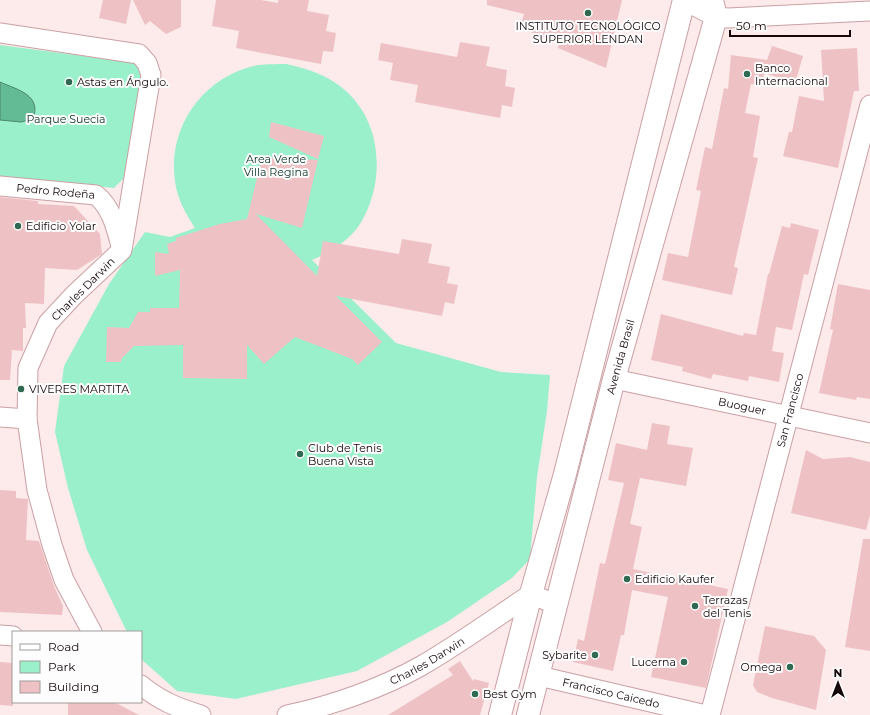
<svg xmlns="http://www.w3.org/2000/svg" width="870" height="715" viewBox="0 0 870 715" font-family="Montserrat,sans-serif">
<rect width="100%" height="100%" fill="#fdeaeb"/>
<!-- green -->
<path fill="#9af0ca" d="M0,45l136,18 8,21 -14,88 -16,16 -114,-11z
M286,64c17,4 33,8 48,18 48,30 54,97 26,142 -11,17 -30,28 -48,36l84,83 105,29 49,3 -3,36 -10,66 -7,82 -18,19 -65,44 -90,49 -121,28 -59,-8 -36,-32v-27h-14l-40,-82 -19,-62 -13,-56 9,-66 45,-82 36,-52 25,5 25,-9c-9,-14 -18,-29 -20,-47 -8,-54 29,-106 83,-116 9,-1 19,-1 28,-1z"/>
<!-- water -->
<path fill="#63bb96" stroke="#4c856c" d="M0,82c18,8 42,13 33,37l-12,3 -21,-2z"/>
<!-- building -->
<path fill="#eec2c5" d="M103,0h28l-5,24 -27,-6z
M133,0h48v27l-15,7 -16,-13 -5,4z
M216,0h45l17,3v-3h31l-2,11 22,4 -3,16 10,2 -3,19 -10,-1 -2,13 -85,-16 3,-17 -27,-5z
M487,0h135l-16,68 -48,-20 1,-5 -39,-15 4,-14 -37,-9z
M460,42l30,5 -4,19 21,4 -2,16 10,2 -3,19 -10,-2 -2,13 -85,-16 3,-17 -28,-5 3,-17 -15,-3 3,-17 76,14z
M772,46l31,10 -8,27 -31,-10 -2,13 -11,-2 -6,29 15,3 -7,41 5,1 -24,109 4,1 -6,27 -70,-15 6,-27 20,4 13,-66 -5,-1 9,-43 7,2 12,-61 4,1 3,-34 36,5z
M857,48l2,43h-5l-16,77 -55,-12 6,-24h3l7,-36 25,5 -3,-51z
M271,122l53,14 -6,23 -49,-22z
M262,157l56,3 -16,68 -46,-14 61,62 6,-35 76,13 3,-15 30,5 -4,19 22,4 -3,16 11,2 -4,19 -9,-2 -3,14 -106,-20 46,46 -24,23 -6,-6 -57,-22 -31,27 -17,-19v34l-64,-1v-33l-49,1 -12,12 -1,4h-15l1,-35 22,1 9,-16h12v-4h29l1,-38 -25,6v-24l14,2 -2,-10 9,-3v-3l44,-14 27,-5z
M0,197l38,4v3l36,2 26,28 2,20 -25,16 -32,-2 -1,36 -19,-1 1,25h-3v23l-11,-1 -2,30h-10z
M791,223l28,7 -11,45 -4,-1 -12,56 -16,-3 -4,24 12,2 -5,29 -30,-6 -1,5 -35,-7 -2,5 -29,-8 1,-4 -32,-7 10,-46 82,22 1,-3 12,2 12,-61h1l13,-48 8,2z
M838,284l32,6v109l-13,-2 -1,3 -37,-7 14,-63 -3,-1z
M652,423l18,3 -3,18 26,4 -7,38 -46,-8 -10,46 12,3 -9,42 95,20 -22,99 -55,-11 17,-80 -36,-7 -8,45h-3l-8,36 -40,-9 5,-23 6,2 16,-78 5,1 19,-81 -16,-3 8,-37 31,7z
M806,450l17,9 27,-2 20,5v53l-4,15 -75,-17z
M0,490l16,1v7l12,1 -2,41 13,1 15,45 9,20 -1,9 -62,-3z
M863,539h7v112l-25,-4z
M765,626l49,10 12,14 -10,60 -44,-12 -15,-6 -4,-7z
M460,661l13,20 1,-2 15,4 -9,32h-92l65,-40 -5,-6z
M0,662l13,1v43l-13,-1z
M68,702h46l25,13h-71z"/>
<g fill="none" stroke-linecap="round" stroke-linejoin="round">
<!-- street casing -->
<g stroke="#caa0a3" stroke-width="21">
<g id="street">
<path d="M683,0l33,17 12,1 142,-7"/>
<path d="M0,33l139,21 8,9 4,12 -29,175 -48,45 -26,28 -20,45 -1,51 10,71 15,55 12,35 28,52"/>
<path id="s1" d="M0,186l96,9c15,12 20,32 25,51"/>
<path id="s2" d="M614,379l256,54"/>
<path d="M0,417l27,2"/>
<path d="M0,635l13,1"/>
<path id="s3" d="M539,676l167,39"/>
<path d="M141,685c19,16 37,23 60,30"/>
<path id="s4" d="M287,715c44,-9 95,-27 134,-49 38,-22 74,-48 110,-72l26,11"/>
<path id="s5" d="M710,715l160,-610"/>
</g>
</g>
<!-- secondary casing -->
<g stroke="#caa0a3" stroke-width="24">
<g id="secondary">
<path d="M500,715l31,-121 34,-120 119,-474"/>
<path id="s6" d="M528,715l86,-336 102,-362 -4,-17"/>
</g>
</g>
<!-- street -->
<use href="#street" stroke="#fff" stroke-width="19"/>
<!-- secondary -->
<use href="#secondary" stroke="#fff" stroke-width="22"/>
</g>
<!-- markers -->
<g fill="#2f6951" stroke="#fdfdfd" stroke-width="1.5">
<circle cx="588" cy="13" r="4"/>
<circle cx="747" cy="74" r="4"/>
<circle cx="69" cy="82" r="4"/>
<circle cx="18" cy="226" r="4"/>
<circle cx="21" cy="389" r="4"/>
<circle cx="300" cy="454" r="4"/>
<circle cx="627" cy="579" r="4"/>
<circle cx="695" cy="606" r="4"/>
<circle cx="595" cy="655" r="4"/>
<circle cx="684" cy="662" r="4"/>
<circle cx="790" cy="667" r="4"/>
<circle cx="475" cy="694" r="4"/>
</g>
<g text-anchor="middle" stroke-width="4" stroke-linejoin="round" paint-order="stroke">
<!-- poi labels -->
<g font-size="11" fill="#150709" stroke="#fdfdfd" text-anchor="start">
<text x="588" y="30" text-anchor="middle">INSTITUTO TECNOLÓGICO<tspan x="588" dy="13">SUPERIOR LENDAN</tspan></text>
<text x="755" y="72">Banco<tspan x="755" dy="13">Internacional</tspan></text>
<text x="77" y="86">Astas en Ángulo.</text>
<text x="26" y="230">Edificio Yolar</text>
<text x="29" y="393">VIVERES MARTITA</text>
<text x="308" y="452">Club de Tenis<tspan x="308" dy="13">Buena Vista</tspan></text>
<text x="635" y="583">Edificio Kaufer</text>
<text x="703" y="604">Terrazas<tspan x="703" dy="13">del Tenis</tspan></text>
<text x="587" y="659" text-anchor="end">Sybarite</text>
<text x="676" y="666" text-anchor="end">Lucerna</text>
<text x="782" y="671" text-anchor="end">Omega</text>
<text x="483" y="698">Best Gym</text>
</g>
<!-- park labels -->
<g font-size="11" fill="#0a3324" stroke="#fdfdfd">
<text x="66" y="123">Parque Suecia</text>
<text x="276" y="163">Area Verde<tspan x="276" dy="13">Villa Regina</tspan></text>
</g>
<!-- street labels -->
<g font-size="11" fill="#150709" stroke="#fdfdfd">
<text dy="4" stroke="none"><textPath href="#s1" startOffset="56">Pedro Rodeña</textPath></text>
<text transform="translate(83 289) rotate(-45)" y="4">Charles Darwin</text>
<text dy="4" stroke="none"><textPath href="#s6" startOffset="370">Avenida Brasil</textPath></text>
<text dy="4" stroke="none"><textPath href="#s2" startOffset="131">Buoguer</textPath></text>
<text dy="4" stroke="none"><textPath href="#s5" startOffset="315">San Francisco</textPath></text>
<text dy="4" stroke="none"><textPath href="#s4" startOffset="151">Charles Darwin</textPath></text>
<text dy="4" stroke="none"><textPath href="#s3" startOffset="74">Francisco Caicedo</textPath></text>
</g>
</g>
<!-- legend -->
<rect x="12" y="631" width="130" height="72" fill="#fdfdfd" stroke="#a09b9b"/>
<rect x="20" y="644" width="20" height="6" fill="#ffffff" stroke="#a09b9b"/>
<text x="48" y="651" font-size="12" fill="#150709">Road</text>
<rect x="20" y="661" width="20" height="12" fill="#9af0ca" stroke="#a09b9b"/>
<text x="48" y="671" font-size="12" fill="#150709">Park</text>
<rect x="20" y="681" width="20" height="12" fill="#eec2c5" stroke="#a09b9b"/>
<text x="48" y="691" font-size="12" fill="#150709">Building</text>
<!-- north arrow -->
<g transform="translate(838 683)" stroke="#fdfdfd" stroke-width="3" paint-order="stroke">
<path d="M0-3L7 15L0 10L-7 15Z" fill="#150709"/>
<text y="-6" font-size="11" font-weight="bold" text-anchor="middle" fill="#150709">N</text>
</g>
<!-- scale -->
<path d="M730 30v6h120v-6" fill="none" stroke="#150709" stroke-width="2"/>
<text x="736" y="30" font-size="12" fill="#150709" stroke="#fdfdfd" stroke-width="3" paint-order="stroke">50 m</text>
</svg>
